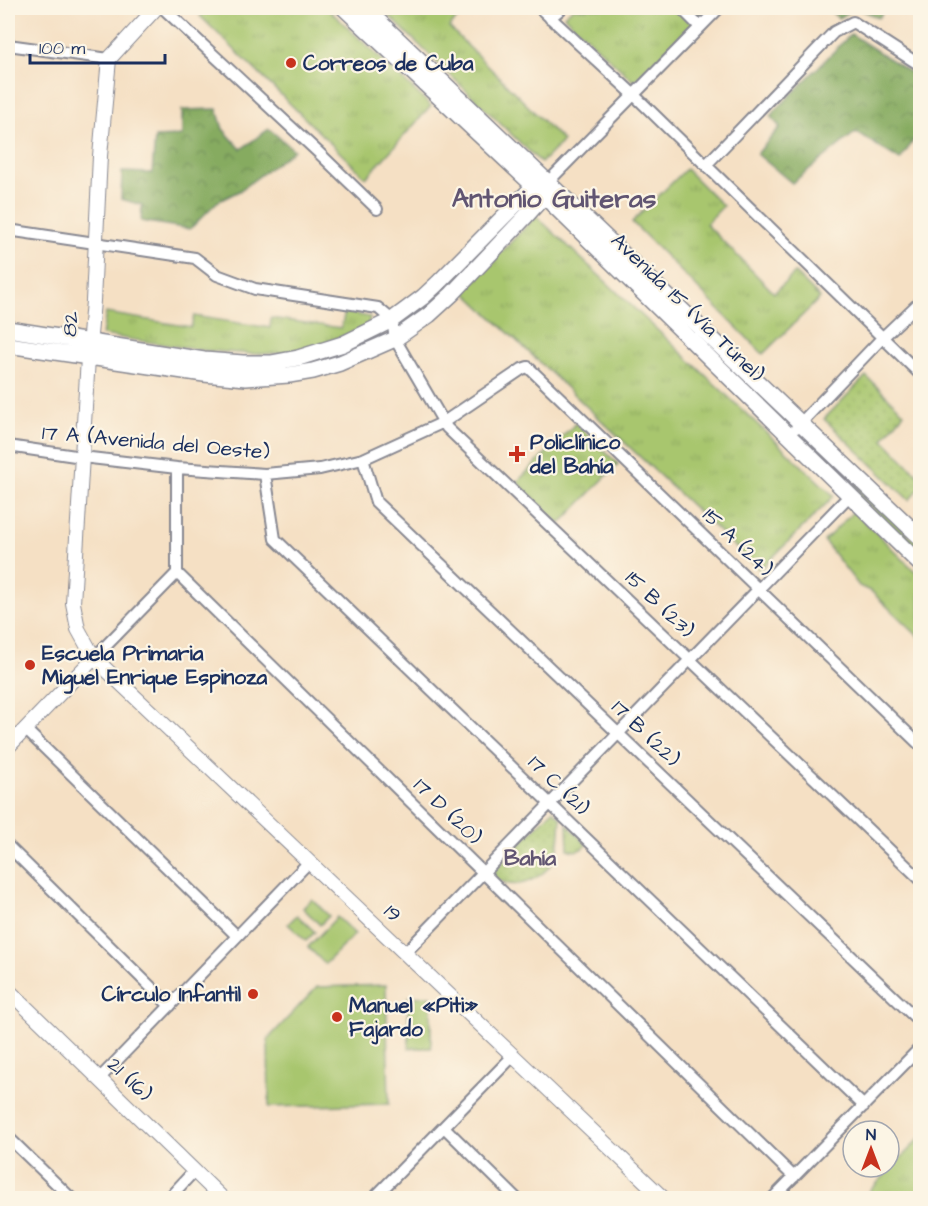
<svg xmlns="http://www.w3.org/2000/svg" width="928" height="1206" viewBox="0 0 928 1206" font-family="'Architects Daughter',sans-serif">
<defs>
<pattern id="grass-tufts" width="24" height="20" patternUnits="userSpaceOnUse" patternTransform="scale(1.5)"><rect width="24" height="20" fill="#a8c66e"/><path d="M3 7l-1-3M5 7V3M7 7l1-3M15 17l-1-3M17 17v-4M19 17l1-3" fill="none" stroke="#90aa62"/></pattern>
<pattern id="forest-crowns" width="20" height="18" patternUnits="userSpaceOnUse" patternTransform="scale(1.5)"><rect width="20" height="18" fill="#86ab61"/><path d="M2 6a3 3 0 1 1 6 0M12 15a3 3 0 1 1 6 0" fill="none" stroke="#6d8c53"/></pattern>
<pattern id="park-dots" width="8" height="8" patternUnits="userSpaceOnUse" patternTransform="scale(1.5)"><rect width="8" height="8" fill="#a8c66e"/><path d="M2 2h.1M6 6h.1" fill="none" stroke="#90aa62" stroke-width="1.8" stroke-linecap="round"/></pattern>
</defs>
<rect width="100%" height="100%" fill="#fcf5e5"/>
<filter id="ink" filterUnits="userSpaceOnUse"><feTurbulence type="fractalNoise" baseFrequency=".0167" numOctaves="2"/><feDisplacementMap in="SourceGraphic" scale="12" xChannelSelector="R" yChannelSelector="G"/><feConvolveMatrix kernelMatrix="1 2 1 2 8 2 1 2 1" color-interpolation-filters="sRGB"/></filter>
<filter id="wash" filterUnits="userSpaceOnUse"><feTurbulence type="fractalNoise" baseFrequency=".008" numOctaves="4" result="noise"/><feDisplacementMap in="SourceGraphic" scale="24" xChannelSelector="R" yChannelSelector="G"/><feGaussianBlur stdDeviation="1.35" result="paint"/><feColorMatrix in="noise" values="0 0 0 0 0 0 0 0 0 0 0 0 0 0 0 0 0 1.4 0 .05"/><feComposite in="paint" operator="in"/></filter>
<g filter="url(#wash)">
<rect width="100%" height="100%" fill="#f5e0c4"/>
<!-- grass -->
<path fill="url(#grass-tufts)" stroke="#627a66" stroke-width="1.5" d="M208,8h119l104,98 -65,72 -166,-162z
M381,8h87l-19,19 114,114 -22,22z
M573,8h136l-75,74 -70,-66z
M686,169l37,37 -17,18 68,69 21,-20 25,25 -57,56 -131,-132z
M516,211l3,3 -84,87 -31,24 -3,-4z
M536,216l298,280 -74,74 -296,-279z
M345,312l25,5 -2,9 -45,18 -32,9 -40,1 -51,-4 -98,-15 4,-22 85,14 3,-11 76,12 1,-10 70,10z
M576,423l42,41 -58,60 -43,-42z
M804,438l40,39 15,9 61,60v10l-118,-117z
M854,511l66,65v62l-48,-46 -13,-6 -35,-45z
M567,824l20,21c-6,5 -11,8 -19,4z
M920,1138v60h-57z"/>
<!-- forest -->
<path fill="url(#forest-crowns)" stroke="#506d60" stroke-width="1.5" d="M827,8h58l-6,10 -22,-10 -19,10z
M851,34l69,45v52l-20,29 -44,-28 -64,51 -35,-29 23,-27 -10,-11z
M217,109l6,20 18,20 28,-20 25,21 -55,41 -22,11 -27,27 -49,-8 1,-16 -21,-6 1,-27 30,1 3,-36 27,-1v-26z"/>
<!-- park -->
<path fill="url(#park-dots)" stroke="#627a66" stroke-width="1.5" d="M866,376l38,37 -21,26 37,38v11l-11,12 -85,-81z
M553,810l8,8c-1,13 -1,30 -7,41 -8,17 -34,31 -51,23 -5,-1 -8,-6 -11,-9z"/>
<!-- pitch -->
<path fill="#a8c66e" stroke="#627a66" stroke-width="1.5" d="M312,899l17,17 -9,9 -17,-17z
M297,915l18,17 -9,9 -18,-17z
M337,917l18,17 -30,30 -17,-17z
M386,985l3,119 -120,3 -1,-68 49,-52z
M431,996v52h-22l-1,-51z"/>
</g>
<g filter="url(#ink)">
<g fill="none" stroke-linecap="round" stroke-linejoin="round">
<!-- minor casing -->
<g stroke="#888891" stroke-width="14">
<path id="minor" d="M163,8l156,145 58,56
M540,8l94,87 286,279
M681,8l19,19
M550,18l12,-10
M8,45l101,14
M706,165l128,-133 19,-10 67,43
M548,182l171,-174
M8,230l187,28 22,17 38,14 123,19 14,12 3,19 52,89 473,451
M796,428l87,-91 37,-35
M8,446l74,11 95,11 88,6 55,-5 43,-10 81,-37 78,-53 6,-2 392,378
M363,459l13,43 544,520
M265,474l10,65 589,567
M177,573l617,604
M177,573v-105
M94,658l83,-85
M25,729l212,207
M8,846l162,160
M405,953l445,-458
M99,1079l210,-217
M444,1127l72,71
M8,1137l63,61
M169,1198l25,-27
M374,1198l139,-142
M773,1198l147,-150"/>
</g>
<!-- tertiary casing -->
<g stroke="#888891" stroke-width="16">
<path id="tertiary" d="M156,8l-47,51 -9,97 -7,145 -5,57 -15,245 5,26 16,29 569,540
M8,747l86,-89
M8,990l214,208"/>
</g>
<!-- secondary casing -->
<g stroke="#888891" stroke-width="18">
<path id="secondary" d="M344,8l190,178 386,378
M365,8l555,529
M8,329l196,31 39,3h28l27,-5 45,-14 49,-24 31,-23 15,-14 96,-97 9,-3
M8,345l196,29 42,4 43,-3 24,-4 27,-8 55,-24 34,-24 23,-21 74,-78 18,-20 3,-9"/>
</g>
<!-- minor -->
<use href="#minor" stroke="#fff" stroke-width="10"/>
<!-- tertiary -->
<use href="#tertiary" stroke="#fff" stroke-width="14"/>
<!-- secondary -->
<use href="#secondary" stroke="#fff" stroke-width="15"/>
</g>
</g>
<!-- markers -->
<g fill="#c8321e" stroke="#fcf5e5" stroke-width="2">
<circle cx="291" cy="63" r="6"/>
<path d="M514 445h6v6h6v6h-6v6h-6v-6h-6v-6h6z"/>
<circle cx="30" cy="665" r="6"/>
<circle cx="253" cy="994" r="6"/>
<circle cx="337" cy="1017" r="6"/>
</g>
<g text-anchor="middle" stroke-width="4.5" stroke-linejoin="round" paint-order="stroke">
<!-- poi labels -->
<g font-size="21" font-weight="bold" fill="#1b2f5e" stroke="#fcf5e5" text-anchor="start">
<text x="303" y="70">Correos de Cuba</text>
<text x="530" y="449">Policlínico<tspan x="530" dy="24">del Bahía</tspan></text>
<text x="42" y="660">Escuela Primaria<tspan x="42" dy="24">Miguel Enrique Espinoza</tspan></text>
<text x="241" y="1001" text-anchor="end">Círculo Infantil</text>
<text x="349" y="1012">Manuel «Piti»<tspan x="349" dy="24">Fajardo</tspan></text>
</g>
<!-- street labels -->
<g font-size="21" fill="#1b2f5e" stroke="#fcf5e5">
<text transform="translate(688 307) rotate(44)" y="7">Avenida 15 (Vía Túnel)</text>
<text transform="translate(70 324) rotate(-85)" y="7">82</text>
<text transform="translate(156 442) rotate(5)" y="7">17 A (Avenida del Oeste)</text>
<text transform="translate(738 542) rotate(44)" y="7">15 A (24)</text>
<text transform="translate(660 604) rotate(44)" y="7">15 B (23)</text>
<text transform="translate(646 733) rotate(44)" y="7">17 B (22)</text>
<text transform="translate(559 785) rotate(44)" y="7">17 C (21)</text>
<text transform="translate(448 811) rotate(44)" y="7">17 D (20)</text>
<text transform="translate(393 913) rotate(44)" y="7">19</text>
<text transform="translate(130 1079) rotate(44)" y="7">21 (16)</text>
</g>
<!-- neighbourhood labels -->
<g font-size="22" font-weight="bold" fill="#615572" stroke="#fcf5e5">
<text x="530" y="865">Bahía</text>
</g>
<!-- district labels -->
<g font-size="27" font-weight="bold" fill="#615572" stroke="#fcf5e5">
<text x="554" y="207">Antonio Guiteras</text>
</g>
</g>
<!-- margin -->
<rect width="928" height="1206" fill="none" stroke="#fcf5e5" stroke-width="30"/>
<!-- north arrow -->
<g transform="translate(871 1149)"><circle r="28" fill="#fcf5e5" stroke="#a2a6af" stroke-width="1.5"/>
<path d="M0-4.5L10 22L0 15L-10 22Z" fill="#c8321e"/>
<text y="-9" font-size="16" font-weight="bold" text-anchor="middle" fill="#1b2f5e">N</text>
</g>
<!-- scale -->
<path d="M30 54v9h135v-9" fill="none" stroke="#1b2f5e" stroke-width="3"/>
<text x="39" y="54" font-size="18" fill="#1b2f5e" stroke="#fcf5e5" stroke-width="4.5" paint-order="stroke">100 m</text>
</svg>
